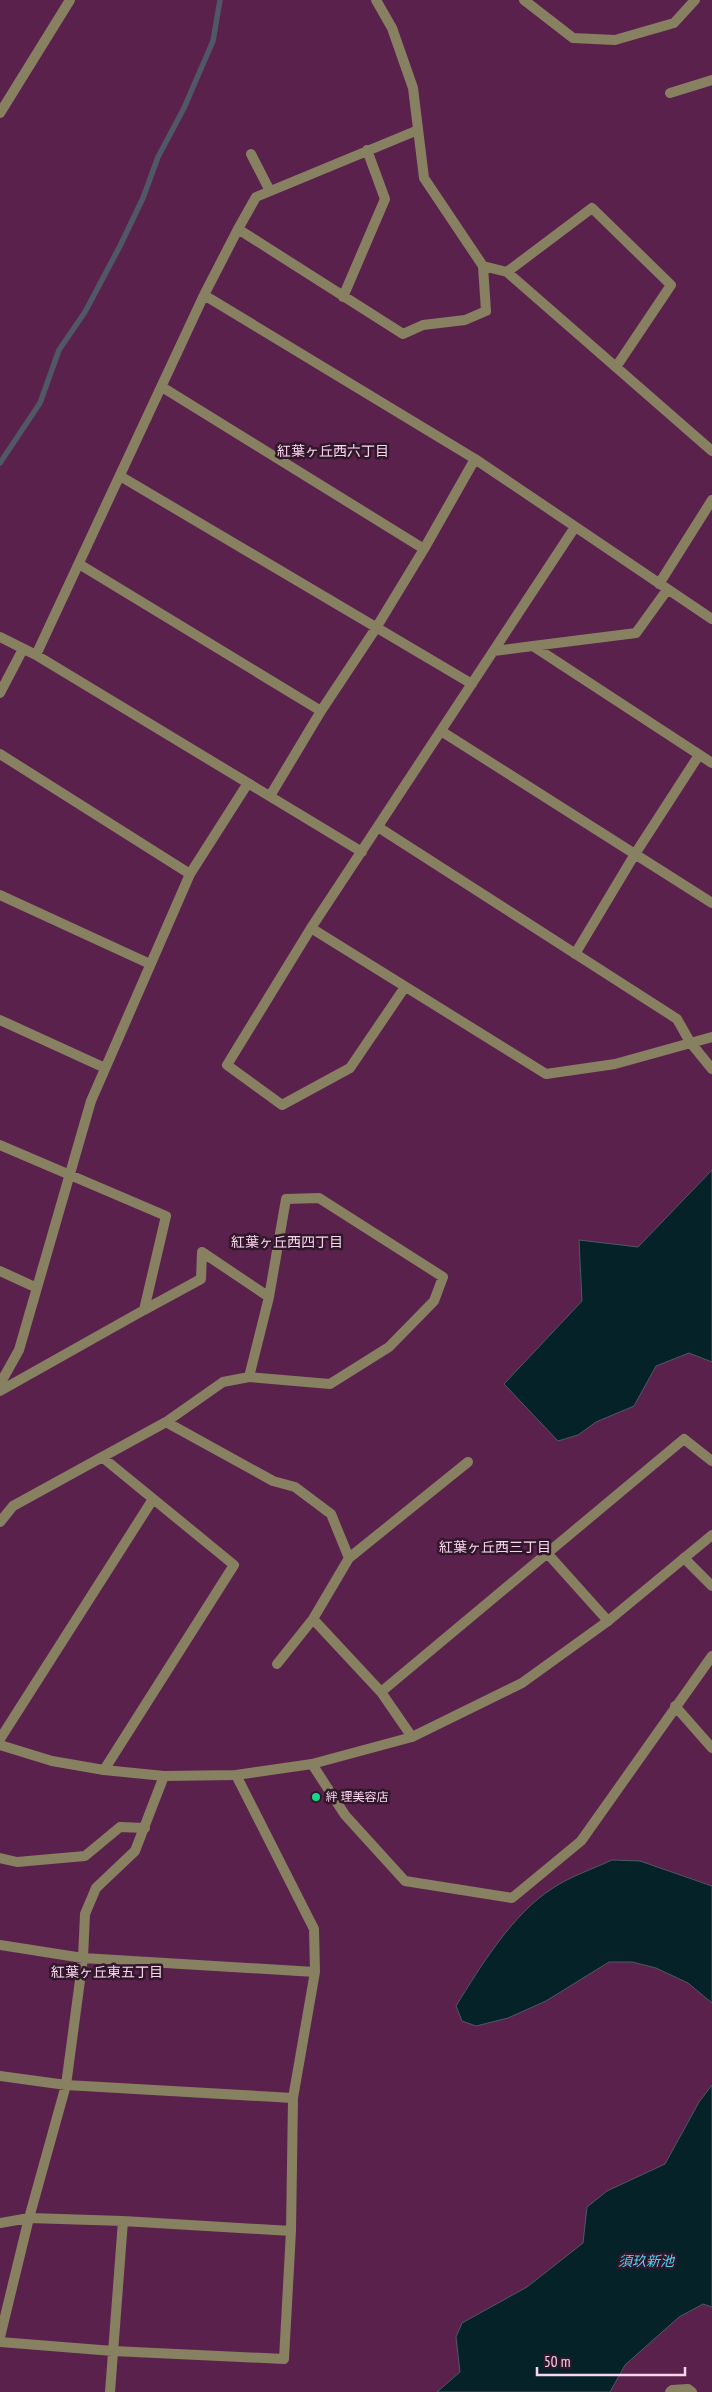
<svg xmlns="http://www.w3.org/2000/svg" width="712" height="2392" viewBox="0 0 712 2392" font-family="'PT Sans Narrow','Noto Sans JP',sans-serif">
<rect width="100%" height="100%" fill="#5a214c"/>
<!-- water -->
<path fill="#062229" stroke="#4f5864" d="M712,1170v192l-23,-9 -33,13 -22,40 -38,16 -18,13 -20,6 -54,-57 78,-83 -3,-61 59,7z
M612,1860l28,1 72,25v117l-24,-20 -32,-15 -24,-6h-23l-63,39 -38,17 -32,8 -14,-5 -6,-15c24,-39 57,-93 97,-118 18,-12 40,-19 59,-28z
M712,2085v222l-9,-3 -24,13 -54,48 -15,27h-173l23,-20 -4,-35 6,-14 65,-36 56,-44 4,-36 20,-16 58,-27 34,-62z"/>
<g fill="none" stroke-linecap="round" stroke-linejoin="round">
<!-- stream -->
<path stroke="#4f5864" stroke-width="5.5" d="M0,463l40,-60 19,-53 26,-38 35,-66 23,-48 15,-41 26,-49 29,-67 7,-41"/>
<!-- minor -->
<path stroke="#878061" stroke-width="10" d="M376,0l16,28 21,60 11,90 59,88 24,6 205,179
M524,0l49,38 42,2 59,-17 21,-23
M670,93l42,-13
M0,113l70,-113
M251,154l19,37
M238,229l18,-32 162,-67
M507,272l85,-64 79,77 -55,82
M204,295l271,164 -51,90 -48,79 -55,83 -51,85
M343,297l42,-98 -18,-49
M162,387l262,162
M475,459l237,160
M120,476l352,208
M79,564l242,147
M659,584l53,-84
M0,637l36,18 326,197
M533,646l103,-13 31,-43
M494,651l39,-5 179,117
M36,655l168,-360 34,-66 165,105 20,-9 42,-5 21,-9 -3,-45
M0,693l23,-44
M441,731l271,172
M0,754l190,120
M378,827l299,192 13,23 22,27
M0,895l150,69
M311,928l235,146 69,-10 97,-27
M575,954l60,-100 64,-99
M405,987l-55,81 -68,37 -55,-40 84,-137 264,-401
M0,1020l105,48
M0,1145l166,71 -22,94 -144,81
M0,1271l37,17
M144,1310l57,-31 1,-27 67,45
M0,1384l19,-34 72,-249 99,-227 58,-91
M166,1422l107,59 22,6 36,27 18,44
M102,1457l132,108 -130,205
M0,1522l13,-16 153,-84 57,-40 26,-5 81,7 59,-37 45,-46 9,-24 -124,-79 -33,1 -17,98 -20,80
M547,1553l61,68
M684,1558l28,28
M313,1619l68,73
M277,1664l36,-45 36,-61 119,-96
M675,1706l37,42
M412,1737l-31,-45 303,-253 28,22
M0,1739l153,-240
M312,1764l33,51 60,66 107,17 69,-57 131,-185
M0,1858l17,4 68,-6 35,-29 25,1
M0,1945l83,13 232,14
M0,2076l66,9 227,13
M0,2223l29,-5 94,3 168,10 2,-133 22,-126 -1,-43 -78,-154
M0,2337l29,-119 37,-133 17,-127 2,-44 11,-26 39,-37 29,-75
M0,2342l113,9 171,8 7,-128
M110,2392l13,-171
M670,2392l2,-2 16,-1 4,3"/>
<!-- tertiary -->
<path stroke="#878061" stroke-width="10" d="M0,1745l52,16 52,9 60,6 72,-1 76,-11 100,-27 110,-54 86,-62 104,-86"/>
</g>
<!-- markers -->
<circle fill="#14d989" stroke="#30172a" stroke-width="2" cx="316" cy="1797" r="5"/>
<g text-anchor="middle" stroke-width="5" stroke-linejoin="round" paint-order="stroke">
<!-- poi labels -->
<g font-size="12" fill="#f9d5ed" stroke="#30172a" text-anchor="start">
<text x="326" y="1801">絆 理美容店</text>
</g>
<!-- neighbourhood labels -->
<g font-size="14" fill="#f9d5ed" stroke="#30172a">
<text x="333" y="456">紅葉ヶ丘西六丁目</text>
<text x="287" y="1247">紅葉ヶ丘西四丁目</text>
<text x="495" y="1552">紅葉ヶ丘西三丁目</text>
<text x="107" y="1977">紅葉ヶ丘東五丁目</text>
</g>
<!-- water labels -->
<g font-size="14" font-style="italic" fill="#51d3f4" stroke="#30172a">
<text x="646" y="2266">須玖新池</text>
</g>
</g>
<!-- scale -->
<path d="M537 2367v8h148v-8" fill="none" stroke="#f9d5ed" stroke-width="2.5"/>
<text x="544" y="2367" font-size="15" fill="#f9d5ed" stroke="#30172a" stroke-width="4" paint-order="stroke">50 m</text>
</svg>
